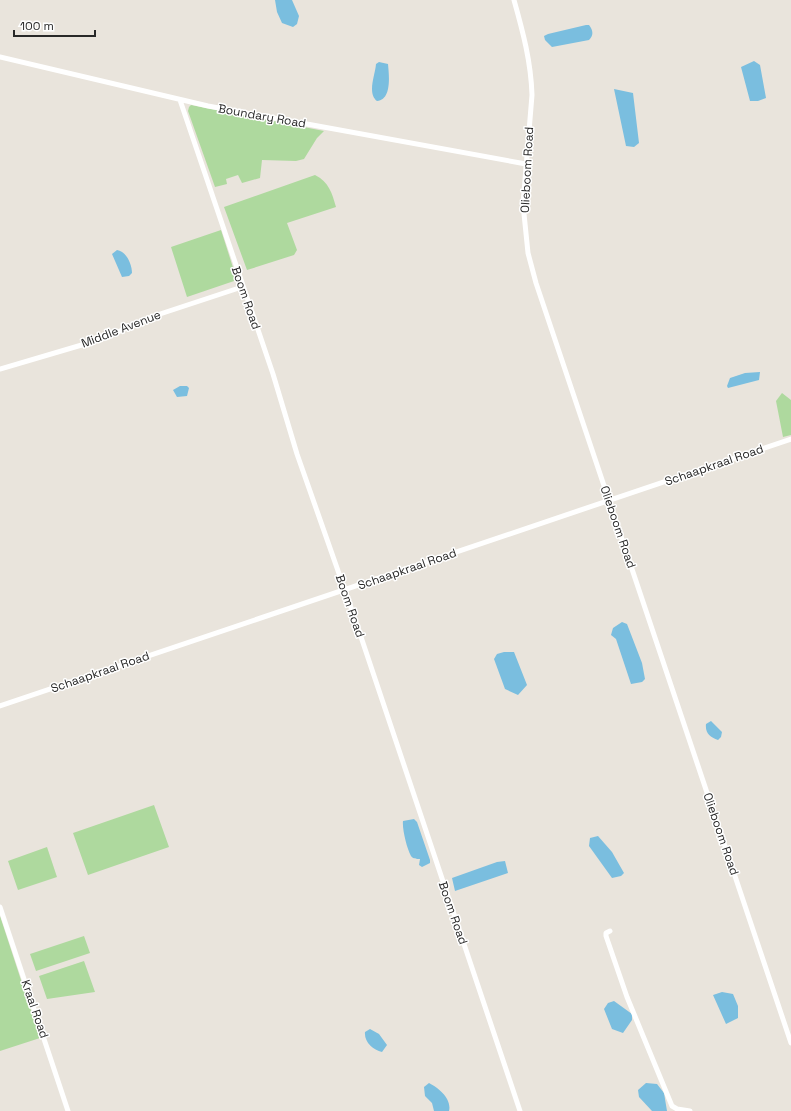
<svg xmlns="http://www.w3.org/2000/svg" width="791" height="1111" viewBox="0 0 791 1111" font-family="'Space Grotesk',sans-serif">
<rect width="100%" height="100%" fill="#e9e4dc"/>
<!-- green -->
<path fill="#aed99e" d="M191,105l133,26 -7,7 -13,21 -8,2 -34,-1 -2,18 -18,5 -4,-8 -12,4 1,5 -12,3 -27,-76 1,-4z
M315,175c14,7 17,18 21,32l-49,16 10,27 -3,5 -47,15 -23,-63z
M221,230l16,50 -50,17 -16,-50z
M782,393l9,7v35l-8,2 -7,-36z
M154,805l15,42 -81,28 -15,-42z
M47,847l10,30 -39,13 -10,-29z
M0,916l40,122 -40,13z
M84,936l6,17 -54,18 -6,-17z
M84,961l11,31 -48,7 -8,-23z"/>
<!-- water -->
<path fill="#7abedf" d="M275,0h17l7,16 -2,8 -4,3 -11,-4 -5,-11z
M586,25h3c4,5 5,10 0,15l-37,7 -7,-7 -1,-4 4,-2z
M754,61l6,4 6,33 -8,3h-8l-9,-34z
M379,62l9,2c1,11 4,36 -11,37 -10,-8 -2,-25 -1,-37z
M614,89l19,4 6,50 -5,4 -8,-1z
M117,250c9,1 15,14 15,23l-3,3 -7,1 -10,-23z
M760,372l-1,8 -31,8 -1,-2 3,-8 15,-5z
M180,386h7l2,2 -2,8 -10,1 -4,-7z
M622,622l5,2 15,39 3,16 -3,3 -11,2 -15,-45 -5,-4 2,-7z
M504,652h10l13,33 -9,10 -13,-6 -11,-30 3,-5z
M711,721l11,11 -1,5 -3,3c-8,-3 -13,-7 -12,-16z
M414,819l3,3 13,38v3l-8,4 -3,-2 1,-6c-3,0 -7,0 -9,-3 -4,-7 -9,-27 -8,-35z
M598,836l14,16 12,21 -3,3 -9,2 -23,-32 1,-8z
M505,861l3,12 -53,18 -3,-13 45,-16z
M722,992l11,2 5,12v12l-12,6 -13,-29z
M614,1001l18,13v6l-9,13 -11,-4 -8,-20 4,-6z
M370,1029l9,5 8,11 -5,7c-9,-2 -18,-10 -17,-20z
M429,1083c10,5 23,16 20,28h-15l-2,-8 -7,-7 -1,-9z
M646,1083l11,1 7,9 3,18h-15l-13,-14 -1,-7z"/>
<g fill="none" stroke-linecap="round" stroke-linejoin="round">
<!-- minor -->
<path stroke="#fff" stroke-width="5" d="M514,0c9,32 17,62 18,95l-9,109 5,49 8,30 255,760
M0,57l208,49 318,58
M180,100l93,274 24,80 59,168 164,489
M0,369l102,-30 52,-23 88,-29
M0,706l791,-267
M0,907l68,204
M610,931l-4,2v3l21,61 45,109 5,3 13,2"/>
</g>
<g text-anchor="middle" stroke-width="3" stroke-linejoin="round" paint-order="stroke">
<!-- street labels -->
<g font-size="12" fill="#282828" stroke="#fff">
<text transform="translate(262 116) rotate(10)" y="4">Boundary Road</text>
<text transform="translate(527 170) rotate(-87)" y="4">Olieboom Road</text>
<text transform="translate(246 298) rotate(71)" y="4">Boom Road</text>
<text transform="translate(121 329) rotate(-21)" y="4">Middle Avenue</text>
<text transform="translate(714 465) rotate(-19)" y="4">Schaapkraal Road</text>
<text transform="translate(618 527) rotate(71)" y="4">Olieboom Road</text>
<text transform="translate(407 569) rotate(-19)" y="4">Schaapkraal Road</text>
<text transform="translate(350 606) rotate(71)" y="4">Boom Road</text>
<text transform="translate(100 672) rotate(-19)" y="4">Schaapkraal Road</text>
<text transform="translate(721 834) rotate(71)" y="4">Olieboom Road</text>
<text transform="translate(453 913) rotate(71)" y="4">Boom Road</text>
<text transform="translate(35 1009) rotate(71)" y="4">Kraal Road</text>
</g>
</g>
<!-- scale -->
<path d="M14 30v6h81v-6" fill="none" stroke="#282828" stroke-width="2"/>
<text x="20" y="30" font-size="12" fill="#282828" stroke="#ffffff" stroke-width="3" paint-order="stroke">100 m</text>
</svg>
